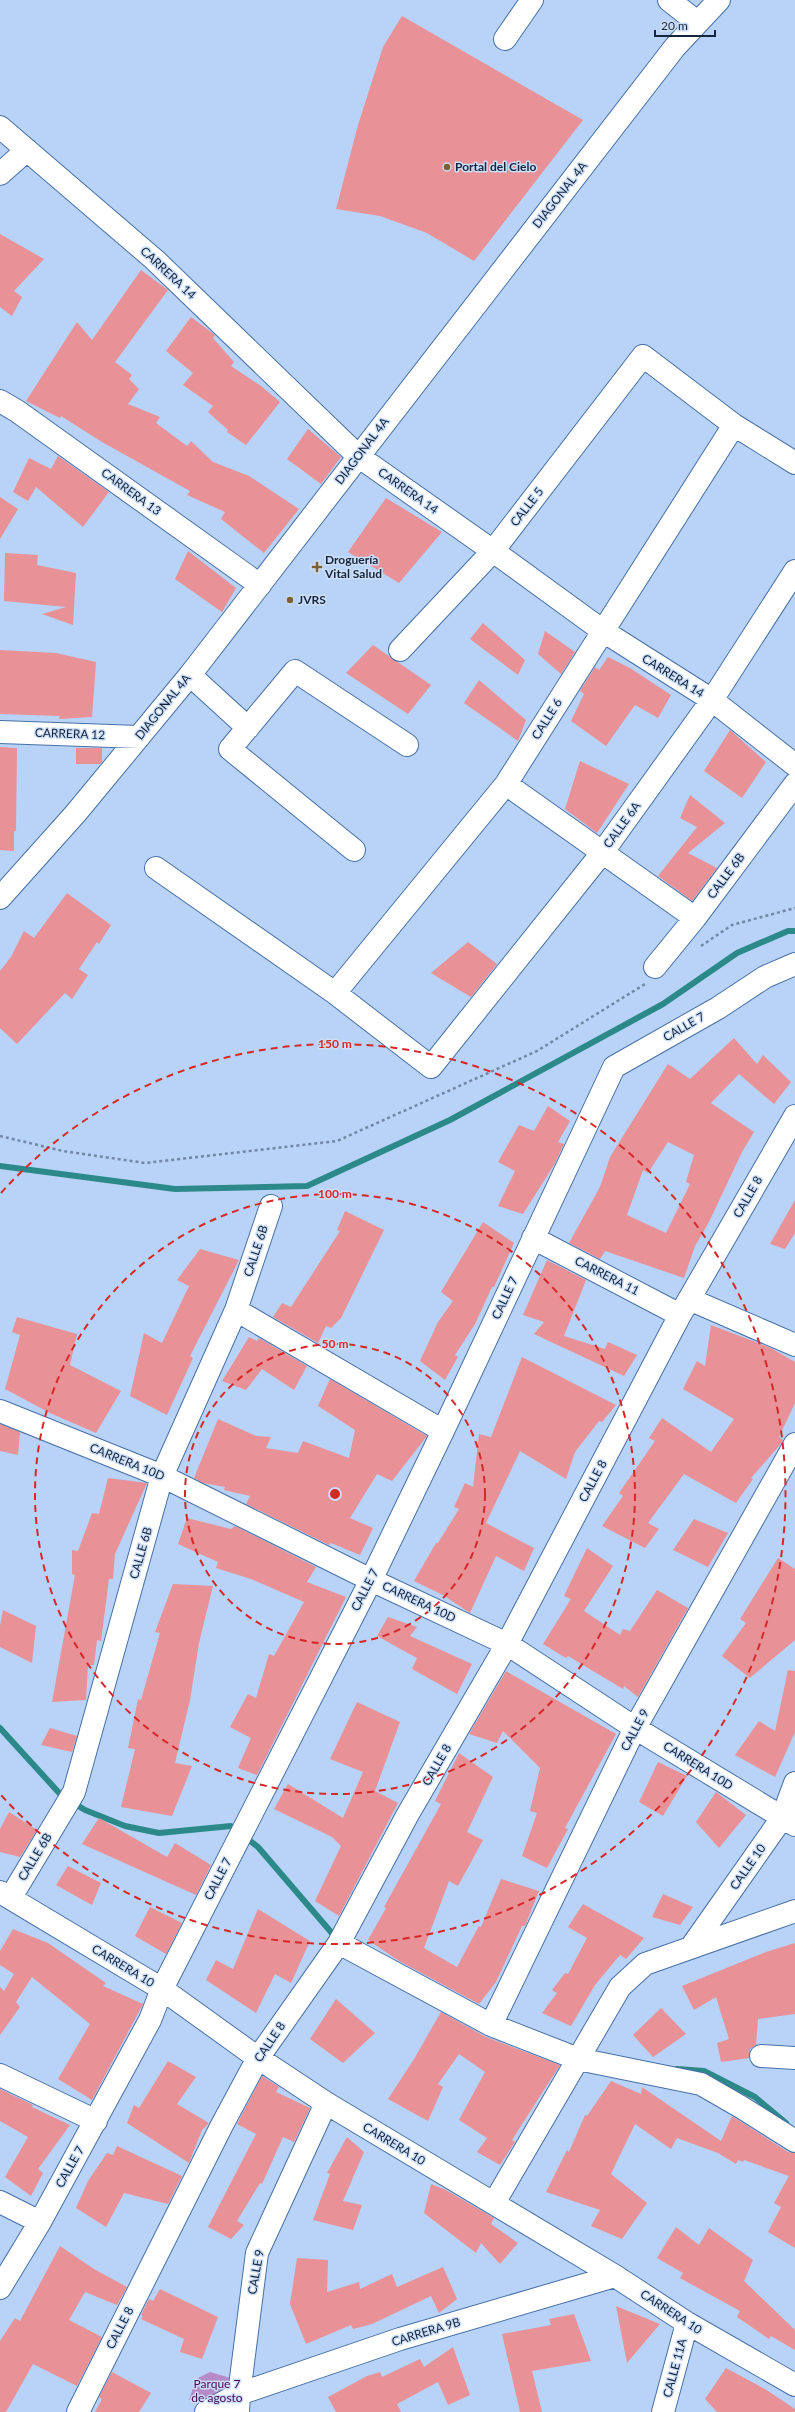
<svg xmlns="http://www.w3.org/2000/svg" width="795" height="2412" viewBox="0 0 795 2412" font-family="Lato,sans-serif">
<rect width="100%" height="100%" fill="#b8d3f7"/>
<!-- green -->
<path fill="#b68bc8" d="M210,2372l31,9 -14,31 -30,-13 -8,1 7,-21z"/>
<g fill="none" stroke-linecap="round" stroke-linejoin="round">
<!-- stream -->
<path stroke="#2c898a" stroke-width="6" d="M0,1166l175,23 132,-3 143,-66 213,-116 74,-51 51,-22h7
M0,1728l61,67 24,15 40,16 34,7 72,-7 27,21 79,92
M677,2069l27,2 51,26 31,26"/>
</g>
<!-- building -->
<path fill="#e89197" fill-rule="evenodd" d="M402,16l181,104 -109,141 -47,-28 -47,-17 -44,-7 22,-84 25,-78z
M0,234l44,25 -30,32 8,6 -10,19 -12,-9z
M141,270l27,20 -53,72 17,13 -3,4 10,10 -11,15 32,13 -4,6 31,23 4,-5 22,21 36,14 50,33 -35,44 -43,-34 4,-7 -38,-17 3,-4 -88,-49 -41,-26 -1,2 -34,-17 51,-79 15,18z
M191,317l24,18 -2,3 21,24 -3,4 30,20 19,16 -34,43 -19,-13 1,-2 -20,-18 5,-6 -30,-21 10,-12 -27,-22z
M308,429l33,28 -20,27 -34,-25z
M58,456l51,36 -26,35 -47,-40 -8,14 -15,-9 16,-34 22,11z
M0,497l18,12 -18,30z
M386,498l56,34 -43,51 -51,-31z
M188,551l48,37 -14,24 -47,-33z
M5,553l33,2 -1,10 39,8 -3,52 -31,-11 24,-7 -62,-6z
M483,623l42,37 -7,15 -48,-36z
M545,631l30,21 -14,22 -23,-20z
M373,645l58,40 -23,29 -62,-41z
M0,650l56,3 40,9 -4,55 -33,2 1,-3 -60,-2z
M608,657l22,11 41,27 -13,23 -23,-13 -29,41 -35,-25 13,-27 -4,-3 15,-24 4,3z
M479,680l47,40 -8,21 -54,-38z
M730,730l36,32 -24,36 -38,-27z
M0,747l17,1 -1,83h-2v20l-14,-1z
M76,748h26v14l-2,2h-24z
M580,761l49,23 -32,49 -32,-24z
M690,795l35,28 -37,30 29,15 -25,33 -34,-25 39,-49 -17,-9z
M67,893l44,32 -12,19 -2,-2 -18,27 9,6 -16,24 -7,-6 -48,51 -17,-16v-57l11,-14 13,-26 10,7z
M468,942l29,22 -26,33 -40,-24z
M734,1038l23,26 6,-9 28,27 -17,22 -35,-30 -28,29 43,29 -12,20 -33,70 -14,24 -11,32 -79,-27 -5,8 -31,-16 31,-56 10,-30 58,-93 22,15zM668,1142l26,13 -8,27 4,2 -24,49 -39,-18 16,-45 5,3z
M548,1106l22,15 -12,21 6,2 -10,21 -31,49 -25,-8 17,-35 -17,-9 21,-37 15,6z
M795,1200v33l-10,16 -15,-5z
M345,1211l39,19 -43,88 -10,10 -5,-2 -8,17 -45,-26 9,-14 9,4 49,-76 -3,-1z
M483,1222l31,21 -20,44h-2l-17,37 -20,31 3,2 -13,23 -25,-19 18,-39 15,-21 -12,-9z
M200,1249l39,11 -49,96 3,2 -26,57 -37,-19 14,-63 18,10 27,-57 -12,-6z
M547,1260l39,20 -22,56 41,13 3,-7 29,13 -13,21 -90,-42 10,-12 -21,-7z
M17,1317l60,17 -7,31 51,26 -25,42 -46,-20 -45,-24 15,-54 -8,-3z
M711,1325l60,23 24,14v41l-16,34 4,3 -4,6 -28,32 2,1 -17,24 -52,-29 -36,49 11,6 -14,19 -43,-22 21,-30 -4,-3 36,-52 -6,-3 13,-20 49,34 23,-33 -51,-30 14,-28 8,5z
M249,1337l8,4 2,-3 48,28 -13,24 -32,-21 -16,21 -24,-9z
M522,1357l94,48 -14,17 -3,-1 -24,31 -9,27 -46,-28 -34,72 48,25 -10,23 -28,-15 -26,57 -27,-18 -29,-14 22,-38h2l21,-34 -5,-2 11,-24 8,4 6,-53 12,3z
M330,1379l97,57 -35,45 -15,-7 -27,44 23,10 -13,27 -29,-12 -2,2 -83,-41 4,-8 -26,-6 1,-3 -22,-4 -9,-5 24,-59 38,17 15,1 -5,11 32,5 5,-12 46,17 6,-28 -37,-24z
M0,1424l20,8 -2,23 -18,-4z
M108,1478l39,5 -32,71 -2,25h-4l-8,62 -4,-1 -3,25h-6l-2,35 -34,2 23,-127 -3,-1v-24l6,1 14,-38 7,1z
M187,1518l44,11 4,-3 81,41 -9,15 39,15 -89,178 -19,-7 13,-30 -21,-11 18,-33 8,4 13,-44 5,2 30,-54 -53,-23 -35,-11 2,-6 -40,-18z
M694,1519l34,14 -20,34 -35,-17z
M587,1548l26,18 -29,45 36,24 3,-6 7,2 27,-41 31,18 -50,89 -14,-11 -1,3 -55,-33 -2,2 -23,-14 28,-45 -7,-3z
M778,1558l17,11v71l-45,38 -28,-22 24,-33 -6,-4z
M173,1584l40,2 -14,57 -9,57 -15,63 17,3 -20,50 -51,-9 14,-58 -7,-1 10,-49 3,1 19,-67 -5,-1z
M3,1610l33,16 -4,37 -32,-16v-21z
M388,1617l29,10 -7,9 62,28 -15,30 -45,-25 5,-11 -40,-22z
M788,1670l7,1v61l-20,45 -40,-22 24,-34 16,10z
M506,1671l110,63 -51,94 3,1 -21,39 -25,-12 15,-43 -7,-2 10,-43 -37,-37 -6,12 -28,-9z
M357,1702l43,20 -25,69 23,12 -59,113 -24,-15 26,-55 -9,-9 -58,-28 14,-25 55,34 20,-46 -33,-13z
M50,1728l27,8 -5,16 -31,-7z
M459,1753l34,24 -26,55 16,8 -25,46 -9,-5 -25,67 33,19 22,-41 2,1 20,-48 38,12 -14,35h-3l-26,56 -17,22 -80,-43 -31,-21 18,-32 -2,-1 57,-103 -6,-3z
M658,1762l29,14 -24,40 -24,-14z
M716,1792l30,23 -27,33 -23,-26z
M9,1812l28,18 -17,27 -20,-5v-23z
M99,1818l68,39 8,-14 36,22 -15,30 -114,-51z
M68,1866l33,17 -9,22 -36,-20z
M663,1894l30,13 -13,18 -28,-8z
M583,1904l61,34 -18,21 -6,-4 -25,30 -24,41 -29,-13 15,-20 -5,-3 13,-17 3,1 19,-36 -19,-11z
M150,1907l32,16 -16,31 -31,-18z
M258,1909l52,32 -19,42 -16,-9 -19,39 -50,-33 10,-20 17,9z
M13,1929l35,14 58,40 -3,3 40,18 -51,96 -34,-21 32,-55 -58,-47 -16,25 4,5 -20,28v-48l4,4 10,-17 -14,-9v-14z
M795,1943v71l-37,5 -2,26 -6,4 -1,9 -28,4 -4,-19 12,-4 -13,-42 -22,13 -12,-24 84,-34z
M336,1999l39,34 -32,30 -33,-24z
M661,2008l25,26 -33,23 -20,-22z
M441,2012l45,25 74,28 -48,75 3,2 -15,23 -23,-13 10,-14 -28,-18 26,-48 -26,-18 -21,30 5,3 -15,34 -40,-22 26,-40z
M168,2061l28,16 -19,27 32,19 -7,7 -13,33 -62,-40 7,-18 5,3z
M262,2076l17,11 -3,5 34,16 -16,34 -11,-5 -21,47 -2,-1 -23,38 7,4 -13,14 -23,-12 48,-93 -19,-10z
M611,2081l30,13 1,-7 79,54 11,-25 56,36 7,1v95l-27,-16 13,-25 -7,-4 15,-27 -45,-16 -1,2 -5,-2 -2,4 -18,-11 -41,-15 -6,11 -36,-25 -24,50 36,29 -25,36 -31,-13 9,-16 -54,-18 21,-42 2,2 16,-37 2,1z
M0,2089l33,16 -1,2 38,18 -32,44 5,4 -12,23 -26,-19 23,-40 -28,-16z
M347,2137l17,15 -21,49 19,4 -9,25 -40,-10 17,-46 -3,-1z
M117,2146l65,30 -14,28 -44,-11 -18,34 -30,-19 12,-27 19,-28 6,2z
M431,2184l15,6 48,28 -3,6 27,19 -18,21 -19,-21 -5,10 -52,-40z
M676,2227l23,18 10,-17 44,32 -9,21 51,49v20l-24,-14 -2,3 -32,-22 3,-6 -60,-33 3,-5 -26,-15z
M60,2246l34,23 33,18 -10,18 -32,-13 -16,28 33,17 -25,49 -44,-22 -27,48h-6v-71l15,-23 5,3z
M297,2258l31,2 -1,32 32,-10 1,7 32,-15 5,13 46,-20 14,32 -18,14 -8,-17 -59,28 -19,5 -2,-4 -45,19 -16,-40z
M160,2289l58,28 -16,42 -22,-7 4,-13 -43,-20 2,-3 -2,-1 8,-16 4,2z
M616,2306l44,18 -33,39z
M574,2314l17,47 -59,10 10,41h-22l-18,-78 49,-9 -2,-6z
M453,2347l17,48 -22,10 -10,-23 -41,22 4,8h-65l-8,-15 39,-21 13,-4 2,5 38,-18 4,8z
M726,2368l39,21 30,20v3h-78l-12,-13z
M112,2372l39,21 -12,19h-44l7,-13 -3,-2z"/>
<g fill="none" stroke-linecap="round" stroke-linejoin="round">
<!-- minor casing -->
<g stroke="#4770a6" stroke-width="24">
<path id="minor" d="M669,0l28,22
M505,39l27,-39
M0,127l155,133 203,196 135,95 110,80 109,69 83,65
M0,174l27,-24
M0,401l17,10 243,174
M400,650l93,-99 150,-195 91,69 61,38
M190,675l58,53
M0,732l139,5
M506,784l189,134
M354,850l-124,-101 65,-78 112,74
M156,868l179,125 96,74 171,-214 110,-153 83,-129
M0,898l76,-85 114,-138 485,-628 44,-47
M655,967l40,-49 100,-134
M335,993l171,-209 228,-359
M533,1238l147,77
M689,1299l106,46
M236,1310l207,121
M0,1411l162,65 209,104 136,64 128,84 160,97
M0,1892l162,97 96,69 68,45 289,173 72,47 108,62
M11,1897l63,-105 88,-316 74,-166 35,-104
M339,1943l152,82 87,34 123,25 40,23 54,34
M692,1946l90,-128 13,-35
M491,2025l144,-297 160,-284
M761,2056l34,2
M0,2075l96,46
M0,2202l40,20
M494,2203l126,-216 25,-23 150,-53
M0,2288l40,-66 110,-202 12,-31 209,-409 72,-149 171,-364 104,-59 47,-31 30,-13
M78,2412l144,-287 36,-67 81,-115 69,-129 99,-170 173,-329 115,-199
M206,2412l33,-18 18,-141 69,-150
M238,2412l1,-18 161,-55 215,-63
M663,2412l24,-89"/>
</g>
<!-- path -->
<path stroke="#7187a5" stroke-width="2.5" stroke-dasharray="3 3" stroke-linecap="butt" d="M701,946l31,-21 63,-17
M0,1136l63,15 82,12 192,-22 200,-90 108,-67"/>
<!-- minor -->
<use href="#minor" stroke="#fff" stroke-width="22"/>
</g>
<!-- distance rings -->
<g fill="none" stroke="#d62828" stroke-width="2" stroke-dasharray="7 5">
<circle cx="335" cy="1494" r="150"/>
<circle cx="335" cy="1494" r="300"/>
<path d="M1 1193A450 450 0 1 1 1 1795"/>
</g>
<!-- markers -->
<g fill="#7d6033" stroke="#cddff8" stroke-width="1.5">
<circle cx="447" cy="167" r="4"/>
<path d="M315 561h4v4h4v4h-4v4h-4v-4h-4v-4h4z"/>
<circle cx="290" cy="600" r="4"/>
</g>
<g text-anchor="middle" stroke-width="3" stroke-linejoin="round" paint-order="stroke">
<!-- poi labels -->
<g font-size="12" font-weight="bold" fill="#14253b" stroke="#cddff8" text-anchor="start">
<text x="455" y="171">Portal del Cielo</text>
<text x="325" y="564">Droguería<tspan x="325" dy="14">Vital Salud</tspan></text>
<text x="298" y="604">JVRS</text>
</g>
<!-- street labels -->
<g font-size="12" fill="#14253b" stroke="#cddff8">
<text transform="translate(560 195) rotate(-52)" y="4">DIAGONAL 4A</text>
<text transform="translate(168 273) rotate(43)" y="4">CARRERA 14</text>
<text transform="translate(362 451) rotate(-53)" y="4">DIAGONAL 4A</text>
<text transform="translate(408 491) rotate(35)" y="4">CARRERA 14</text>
<text transform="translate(131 492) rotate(36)" y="4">CARRERA 13</text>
<text transform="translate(527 507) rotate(-52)" y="4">CALLE 5</text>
<text transform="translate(673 676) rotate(32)" y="4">CARRERA 14</text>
<text transform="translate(163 707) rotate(-51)" y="4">DIAGONAL 4A</text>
<text transform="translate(547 719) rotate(-58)" y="4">CALLE 6</text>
<text transform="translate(70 734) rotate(2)" y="4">CARRERA 12</text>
<text transform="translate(622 825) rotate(-54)" y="4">CALLE 6A</text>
<text transform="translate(726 876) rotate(-53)" y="4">CALLE 6B</text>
<text transform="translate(684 1027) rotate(-30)" y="4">CALLE 7</text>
<text transform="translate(748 1197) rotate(-60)" y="4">CALLE 8</text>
<text transform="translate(256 1251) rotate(-72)" y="4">CALLE 6B</text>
<text transform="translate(607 1276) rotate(27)" y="4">CARRERA 11</text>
<text transform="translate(505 1298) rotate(-65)" y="4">CALLE 7</text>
<text transform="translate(127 1462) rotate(22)" y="4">CARRERA 10D</text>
<text transform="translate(593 1481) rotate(-62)" y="4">CALLE 8</text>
<text transform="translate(141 1553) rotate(-74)" y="4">CALLE 6B</text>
<text transform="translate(365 1590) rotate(-63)" y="4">CALLE 7</text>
<text transform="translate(419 1602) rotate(25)" y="4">CARRERA 10D</text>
<text transform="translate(635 1730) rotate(-62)" y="4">CALLE 9</text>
<text transform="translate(437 1765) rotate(-60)" y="4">CALLE 8</text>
<text transform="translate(698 1766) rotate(32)" y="4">CARRERA 10D</text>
<text transform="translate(35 1857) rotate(-59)" y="4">CALLE 6B</text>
<text transform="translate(748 1867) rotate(-55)" y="4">CALLE 10</text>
<text transform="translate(218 1879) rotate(-63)" y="4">CALLE 7</text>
<text transform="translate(123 1966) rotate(31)" y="4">CARRERA 10</text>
<text transform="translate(270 2042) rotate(-56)" y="4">CALLE 8</text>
<text transform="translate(394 2144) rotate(31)" y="4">CARRERA 10</text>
<text transform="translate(70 2167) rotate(-61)" y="4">CALLE 7</text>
<text transform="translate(256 2272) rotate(-80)" y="4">CALLE 9</text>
<text transform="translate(671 2312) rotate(33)" y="4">CARRERA 10</text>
<text transform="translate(120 2328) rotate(-63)" y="4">CALLE 8</text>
<text transform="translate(426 2332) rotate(-17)" y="4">CARRERA 9B</text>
<text transform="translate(675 2368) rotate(-75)" y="4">CALLE 11A</text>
</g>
<!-- park labels -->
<g font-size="12" fill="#460759" stroke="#cddff8">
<text x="217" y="2388">Parque 7<tspan x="217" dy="14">de agosto</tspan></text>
</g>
</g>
<circle cx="335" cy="1494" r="6" fill="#d62828" stroke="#cddff8" stroke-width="2"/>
<g font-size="12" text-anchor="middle" font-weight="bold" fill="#d62828" stroke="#cddff8" stroke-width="3" stroke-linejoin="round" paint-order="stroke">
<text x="335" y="1048">150 m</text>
<text x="335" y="1198">100 m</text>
<text x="335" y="1348">50 m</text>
</g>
<!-- scale -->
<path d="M655 30v6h60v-6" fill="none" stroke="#14253b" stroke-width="2"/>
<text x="661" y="30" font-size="12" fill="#14253b" stroke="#cddff8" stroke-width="3" paint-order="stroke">20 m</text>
</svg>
